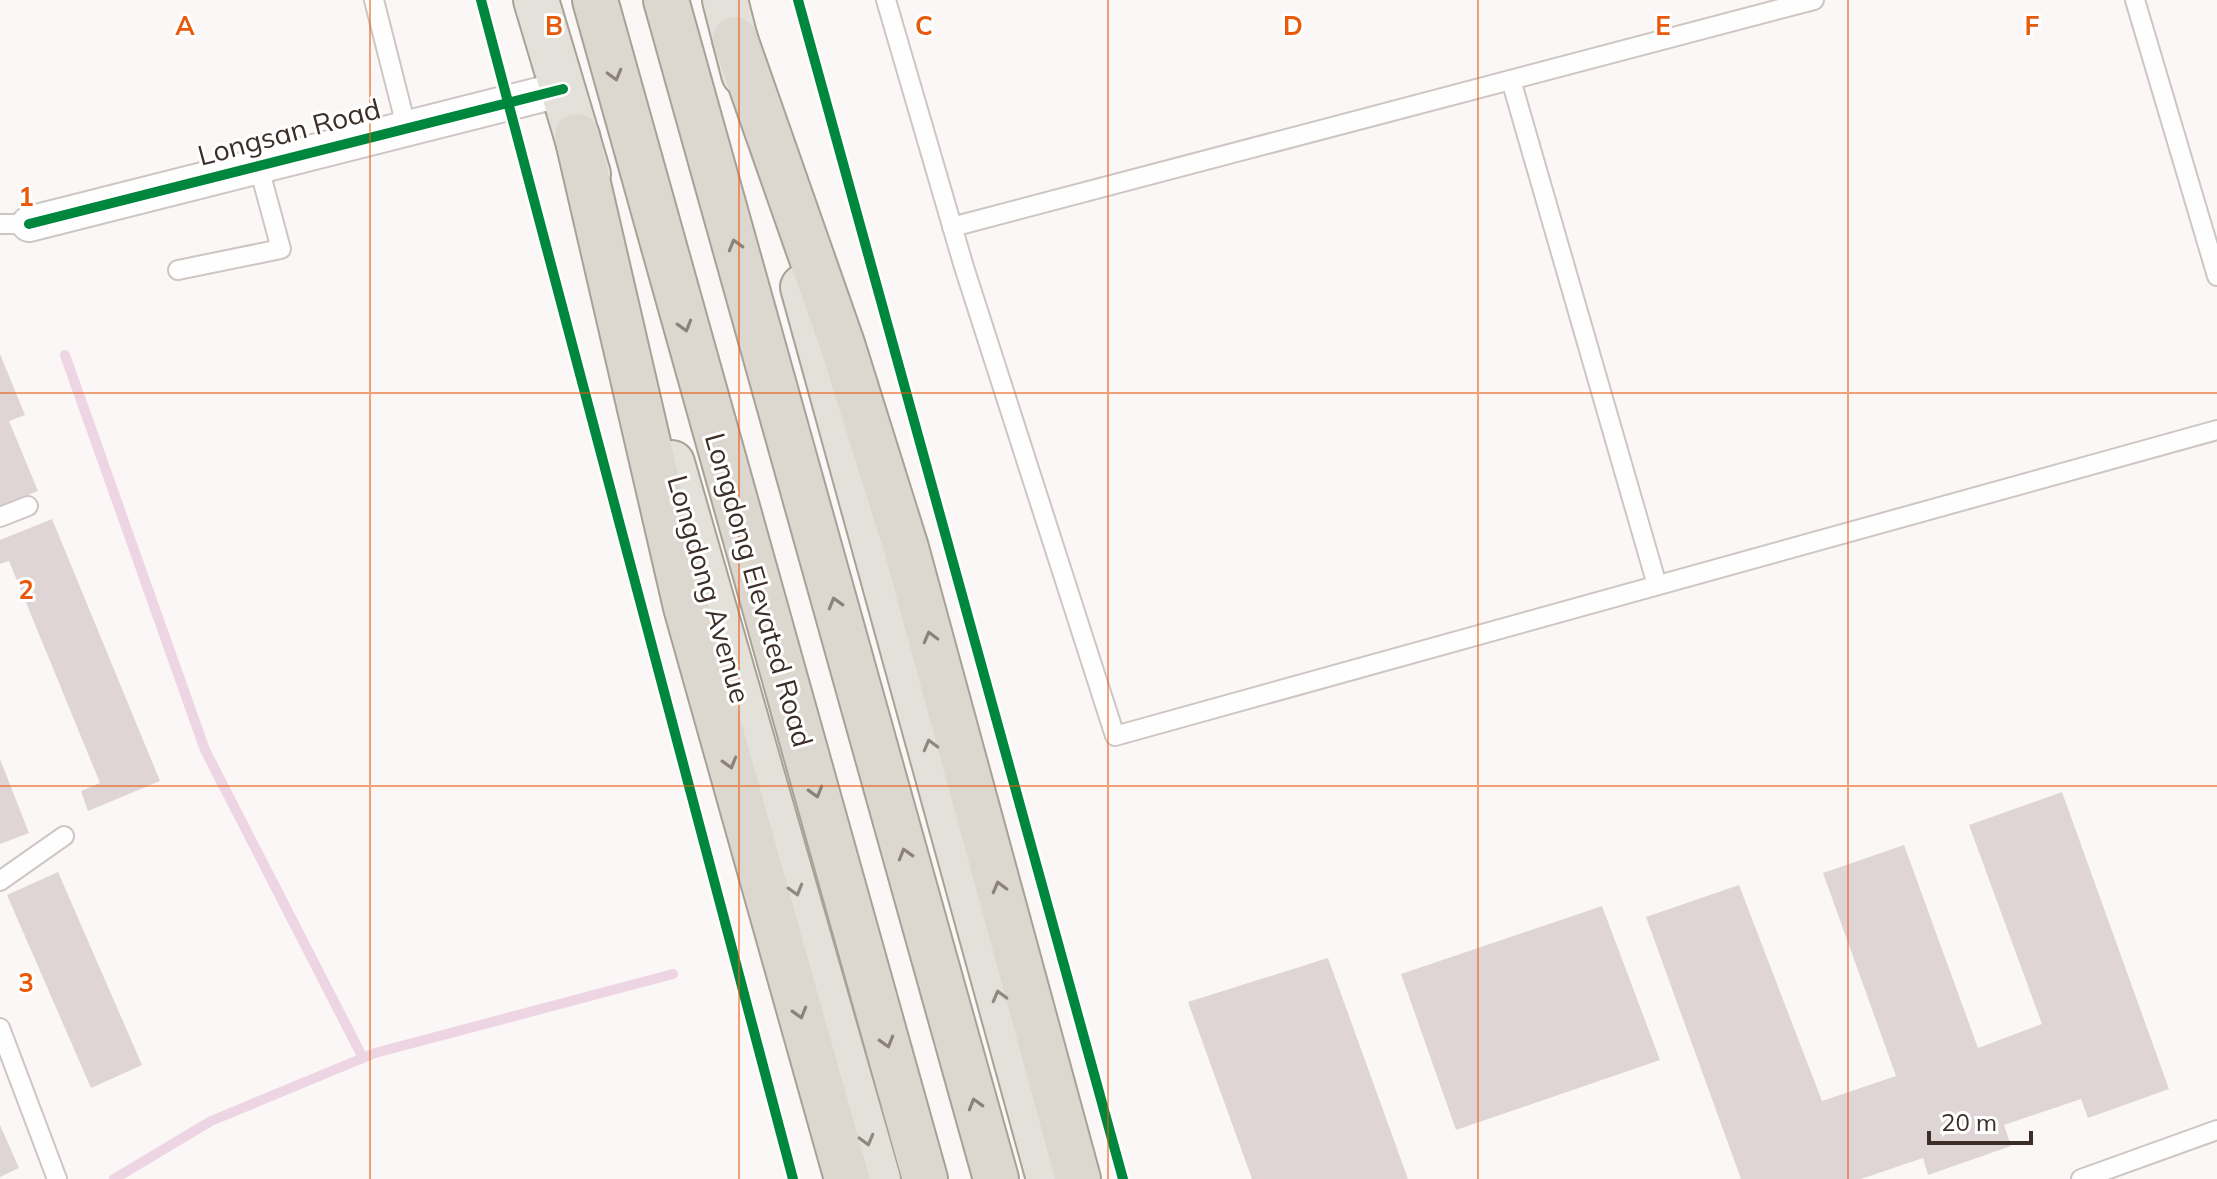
<svg xmlns="http://www.w3.org/2000/svg" width="2217" height="1179" viewBox="0 0 2217 1179" font-family="Mulish,sans-serif">
<rect width="100%" height="100%" fill="#fbf7f6"/>
<g fill="none" stroke-linecap="round" stroke-linejoin="round">
<!-- stream -->
<path stroke="#eed5e3" stroke-width="10" d="M65,355l140,395 158,308
M114,1179l97,-58 164,-68 298,-79"/>
</g>
<!-- building -->
<path fill="#dfd5d6" d="M0,354l25,61 -16,6 29,70 -38,15z
M52,519l108,262 -72,30 -7,-20 19,-8 -91,-222 -9,3v-24z
M0,759l29,74 -29,11z
M2062,792l107,297 -81,29 -7,-19 -77,26 7,21 -83,29 -5,-17 -62,21h-120l-95,-262 93,-32 83,216 74,-25 -73,-203 81,-28 74,203 64,-24 -73,-199z
M58,872l84,193 -51,23 -84,-193z
M1602,906l58,154 -204,70 -55,-156z
M1328,958l80,221h-156l-64,-177z
M0,1125l19,43 -19,9z"/>
<g fill="none" stroke-linecap="round" stroke-linejoin="round">
<!-- service casing -->
<g stroke="#cec6c2" stroke-width="22">
<path id="service" d="M374,0l32,126
M886,0l78,267 151,469 1102,-306
M2135,0l82,276
M1511,80l146,505
M0,224h29
M952,227l862,-227
M178,270l103,-21 -23,-85
M0,517l28,-11
M0,881l64,-45
M0,1028l57,151
M2081,1179l136,-49"/>
</g>
<!-- minor casing -->
<g stroke="#cec6c2" stroke-width="38">
<path id="minor" d="M29,224l534,-135"/>
</g>
<!-- primary casing -->
<g stroke="#a8a195" stroke-width="48">
<path id="primary" d="M536,0l52,174
M725,0l19,74
M803,287l246,892
M672,463l206,716"/>
</g>
<!-- trunk casing -->
<g stroke="#a8a195" stroke-width="48">
<path id="trunk" d="M595,0l330,1179
M666,0l330,1179
M735,39l107,305 64,204 172,631
M577,136l109,471 161,572"/>
</g>
<!-- service -->
<use href="#service" stroke="#fefefe" stroke-width="18"/>
<!-- minor -->
<use href="#minor" stroke="#fefefe" stroke-width="34"/>
<!-- primary -->
<use href="#primary" stroke="#e4e1db" stroke-width="44"/>
<!-- trunk -->
<use href="#trunk" stroke="#dcd7cf" stroke-width="44"/>
<!-- cycleway casing -->
<g stroke="#fff" stroke-width="15">
<path id="cycleway" d="M481,0l312,1179
M798,0l325,1179
M29,224l534,-135"/>
</g>
<!-- cycleway -->
<use href="#cycleway" stroke="#00873e" stroke-width="10"/>
</g>
<!-- one-way arrows -->
<defs><path id="oneway-chevron" d="M-2-3.5L2.5 0L-2 3.5" fill="none" stroke-width="1.6" stroke-linecap="round" stroke-linejoin="round" transform="scale(2)"/></defs>
<g stroke="#8c827b">
<use href="#oneway-chevron" transform="translate(615 75) rotate(75)"/>
<use href="#oneway-chevron" transform="translate(735 245) rotate(-106)"/>
<use href="#oneway-chevron" transform="translate(685 326) rotate(74)"/>
<use href="#oneway-chevron" transform="translate(835 603) rotate(-106)"/>
<use href="#oneway-chevron" transform="translate(930 637) rotate(-105)"/>
<use href="#oneway-chevron" transform="translate(730 763) rotate(74)"/>
<use href="#oneway-chevron" transform="translate(816 792) rotate(74)"/>
<use href="#oneway-chevron" transform="translate(905 854) rotate(-106)"/>
<use href="#oneway-chevron" transform="translate(999 887) rotate(-105)"/>
<use href="#oneway-chevron" transform="translate(800 1013) rotate(74)"/>
<use href="#oneway-chevron" transform="translate(887 1042) rotate(74)"/>
<use href="#oneway-chevron" transform="translate(975 1104) rotate(-106)"/>
</g>
<g stroke="#908881">
<use href="#oneway-chevron" transform="translate(930 745) rotate(-105)"/>
<use href="#oneway-chevron" transform="translate(796 890) rotate(74)"/>
<use href="#oneway-chevron" transform="translate(999 996) rotate(-105)"/>
<use href="#oneway-chevron" transform="translate(867 1140) rotate(75)"/>
</g>
<!-- grid -->
<path fill="none" stroke="#e8590c" stroke-width="2" stroke-opacity="0.55" d="M370,0v1179M739,0v1179M1108,0v1179M1478,0v1179M1848,0v1179M0,393h2217M0,786h2217"/>
<g text-anchor="middle" stroke-width="6" stroke-linejoin="round" paint-order="stroke">
<!-- street labels -->
<g font-size="28" fill="#3c2e27" stroke="#fff">
<text transform="translate(289 132) rotate(-15)" y="10">Longsan Road</text>
<text transform="translate(709 589) rotate(74)" y="10">Longdong Avenue</text>
<text transform="translate(759 590) rotate(74)" y="10">Longdong Elevated Road</text>
</g>
</g>
<g font-size="26" text-anchor="middle" font-weight="bold" fill="#e8590c" stroke="#fff" stroke-width="6" stroke-linejoin="round" paint-order="stroke">
<text x="185" y="35">A</text>
<text x="554" y="35">B</text>
<text x="924" y="35">C</text>
<text x="1293" y="35">D</text>
<text x="1663" y="35">E</text>
<text x="2032" y="35">F</text>
<text x="26" y="206">1</text>
<text x="26" y="599">2</text>
<text x="26" y="992">3</text>
</g>
<!-- scale -->
<path d="M1929 1131v12h102v-12" fill="none" stroke="#3c2e27" stroke-width="4"/>
<text x="1941" y="1131" font-size="24" fill="#3c2e27" stroke="#ffffff" stroke-width="6" paint-order="stroke">20 m</text>
</svg>
